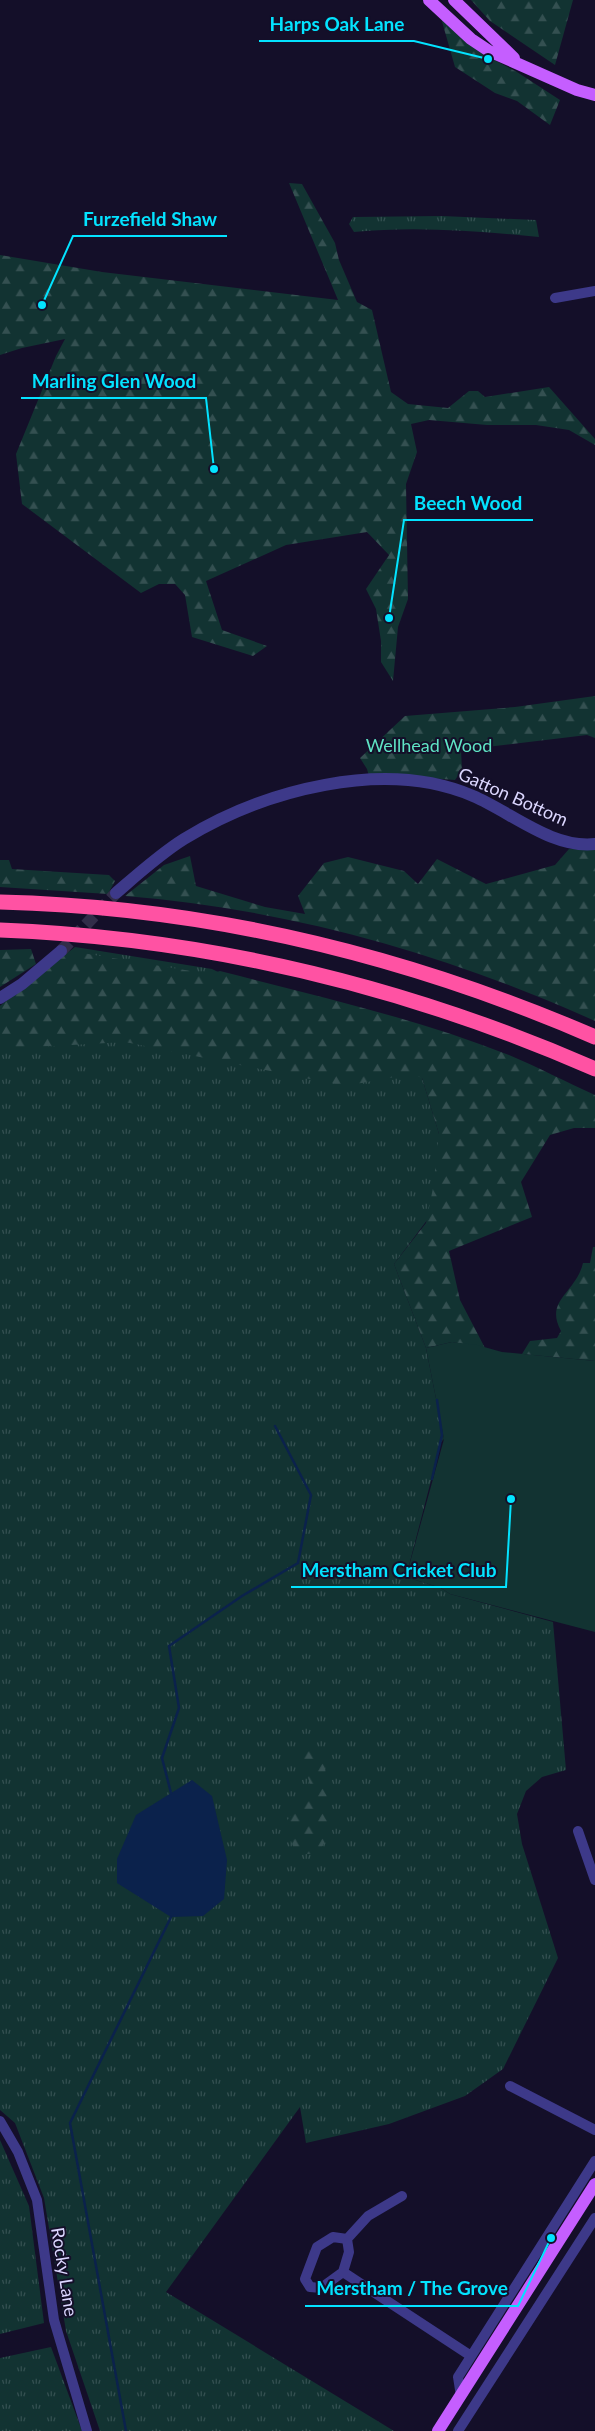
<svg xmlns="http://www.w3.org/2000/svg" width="595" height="2431" viewBox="0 0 595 2431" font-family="Lato,sans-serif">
<defs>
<pattern id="grass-tufts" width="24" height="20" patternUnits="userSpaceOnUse" patternTransform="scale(1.25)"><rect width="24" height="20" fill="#123332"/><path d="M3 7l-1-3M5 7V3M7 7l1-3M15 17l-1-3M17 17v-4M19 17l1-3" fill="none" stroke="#345051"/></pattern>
<pattern id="forest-firs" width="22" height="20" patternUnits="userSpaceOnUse" patternTransform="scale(1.25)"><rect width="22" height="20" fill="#123332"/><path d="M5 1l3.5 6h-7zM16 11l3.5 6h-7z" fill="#345051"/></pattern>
</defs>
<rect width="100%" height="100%" fill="#140f29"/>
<!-- grass -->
<path fill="url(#grass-tufts)" d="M442,216l94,4 3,17c-61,-6 -123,-11 -185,-5l-5,-8 4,-7z
M75,947l137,22 219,108 -9,1 17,56 10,57 -55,73 32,84 18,91 -3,3 -35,135 35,11 9,6 103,28 13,148 -24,7 -16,14 -9,23 5,30 36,114 -55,111 -38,27 -76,28 -83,19 -6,-36 -134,185 228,139h-294l-34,-100 -22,-133 -29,-75 -15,-13v-1104z
M0,2140l29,66 15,117 -44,11z
M51,2347l31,84h-82v-73z"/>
<!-- forest -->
<path fill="url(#forest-firs)" d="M471,0h102l-18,65 -65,-44z
M441,18l42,36 34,18 43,28 -10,25 -33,-24 -22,-8 -40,-26z
M289,183l13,1 33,59 4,17 18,42 15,8 19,82 17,12 40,4 21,-17h9l7,6 64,-10 46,52v6l-26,-15 -33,-5h-49l-58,-5 -18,4 6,28 -11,32 2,115 -10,28 -5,54 -12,-19v-21l-5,-32 -10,-20 23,-34 -22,-23 -81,13 -80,36 16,49 45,16 -14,10 -61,-19 -7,-42 -10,-11h-16l-18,9 -119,-89 -6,-50 40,-98 9,-17 -43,9 -22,7v-100l102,17 236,28z
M595,696v42l-8,-3 -126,15 1,20 -7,10 -65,-5 -20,5 -3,-11 -7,-11 45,-42 110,-9z
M595,847v174c-149,-67 -307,-112 -470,-125l39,-31 26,-9 6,30 69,21 40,7 -7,-18 26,-33 24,-6 56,14 14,13 19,-25 49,25 69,-19 14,-16z
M0,860h9l3,9 97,6 6,6 -7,13 -108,-7z
M31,949l5,15 -36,23v-37z
M70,951l139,23 11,-3c97,25 195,47 289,84 29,12 57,27 86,40v33h-21l-24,7 -29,47 11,35 -83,34 11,49 25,48 -33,-6 -26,6 -32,-84 32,-41 7,-35 6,-54 -17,-56 -11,-4 -66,12 -220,-44 -125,7v-43z
M593,1247h2v114l-73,-7 8,-13 27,-3 4,-7c-17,-31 15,-38 22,-68h7z
M324,1747l5,87 -10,19 -23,2 -11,-32 27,-33 -13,-40z"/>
<!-- garden -->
<path fill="#123332" d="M452,1342l25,3 25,7 93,9v271l-145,-38 -9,-6 -35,-11 38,-138 -18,-91z"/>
<!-- water -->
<path fill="#0b224c" d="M192,1780l20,16 15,64 -3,39 -21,17 -32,1 -54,-34v-24l19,-44z"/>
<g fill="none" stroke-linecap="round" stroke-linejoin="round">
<!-- stream -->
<path stroke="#0b224c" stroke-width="2.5" d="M432,1479l10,-44 -5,-35
M171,1793l-9,-35 17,-50 -10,-62 73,-50 56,-33 13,-68 -36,-69
M126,2431l-56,-308 101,-206"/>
<!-- tertiary-tunnel -->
<path stroke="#322d49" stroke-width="12" stroke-dasharray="12 6" stroke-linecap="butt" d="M61,951l55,-58"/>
<!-- minor -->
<path stroke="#3d3989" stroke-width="10" d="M555,298l40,-7
M578,1831l17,49
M510,2086l85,44
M0,2121l18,31 19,48 17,120 33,111
M347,2239l21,-23 34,-20
M343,2272l-22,16 -11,-1 -5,-8 12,-32 16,-10 14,2 2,13 -6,20 128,84
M461,2396l-3,-19 137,-216
M458,2431l137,-213"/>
<!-- tertiary -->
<path stroke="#3d3989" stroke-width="12" d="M116,893c22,-19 44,-39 68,-54 80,-49 200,-81 289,-43 38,16 79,53 122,48
M0,998l22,-14 39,-33"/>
<!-- primary -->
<path stroke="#c55eff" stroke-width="12" d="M429,0l42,39 18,12 88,39 18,5
M454,0l60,58
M438,2431l157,-247"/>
<!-- motorway -->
<path stroke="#ff52a3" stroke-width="15" d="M0,902c206,5 406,53 595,135
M0,930c206,8 406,56 595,139"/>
</g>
<g text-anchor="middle" stroke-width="4" stroke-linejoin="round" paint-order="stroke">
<!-- park labels -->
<g font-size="18" fill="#5fe3c4" stroke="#140f29">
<text x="429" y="752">Wellhead Wood</text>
</g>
<!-- street labels -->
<g font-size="18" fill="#dcd7ff" stroke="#140f29">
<text transform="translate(513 797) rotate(24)" y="6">Gatton Bottom</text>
<text transform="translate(64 2272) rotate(81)" y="6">Rocky Lane</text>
</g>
</g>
<!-- callouts -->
<path fill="none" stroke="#03e3ff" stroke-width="2" d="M488 59L414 41H259M42 305L73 236H227M214 469L206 398H21M389 618L404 520H533M511 1499L506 1587H291M551 2238L518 2306H305"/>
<g fill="#03e3ff" stroke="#140f29" stroke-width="2">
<circle cx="488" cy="59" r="5"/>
<circle cx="42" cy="305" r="5"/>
<circle cx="214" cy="469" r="5"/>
<circle cx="389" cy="618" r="5"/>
<circle cx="511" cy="1499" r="5"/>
<circle cx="551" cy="2238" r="5"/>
</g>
<g font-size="19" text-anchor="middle" font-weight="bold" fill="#03e3ff" stroke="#140f29" stroke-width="4" stroke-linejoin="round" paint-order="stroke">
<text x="337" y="31">Harps Oak Lane</text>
<text x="150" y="226">Furzefield Shaw</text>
<text x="114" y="388">Marling Glen Wood</text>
<text x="468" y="510">Beech Wood</text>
<text x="399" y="1577">Merstham Cricket Club</text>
<text x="412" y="2295">Merstham / The Grove</text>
</g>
</svg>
